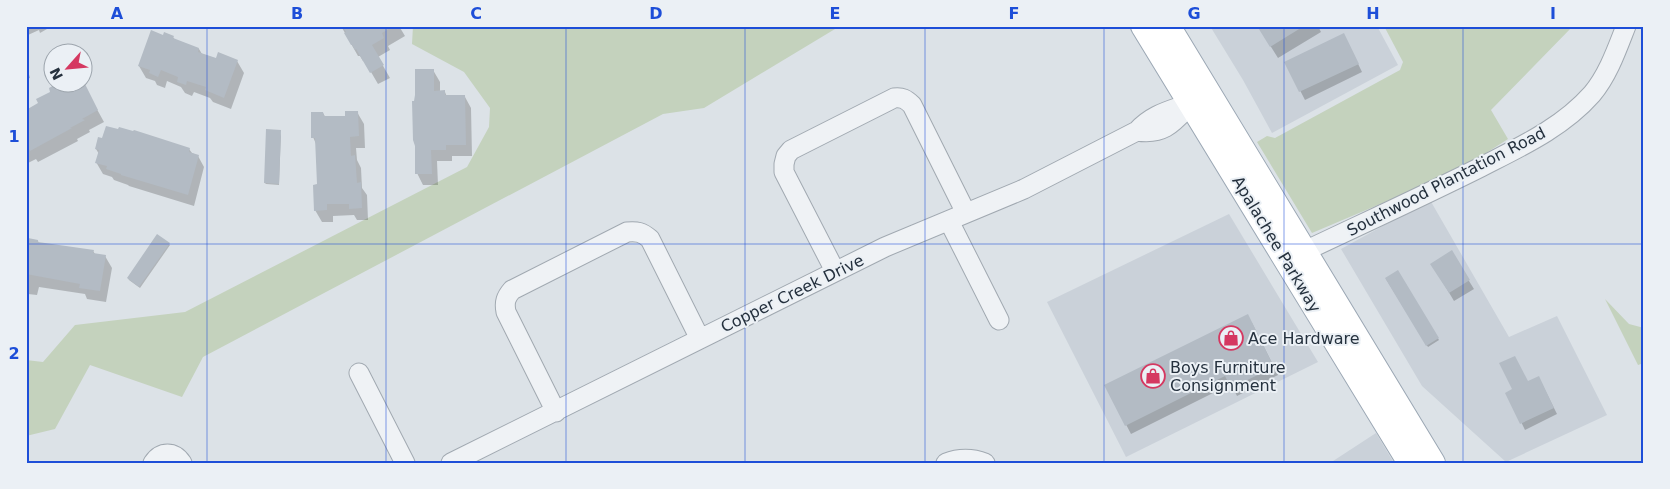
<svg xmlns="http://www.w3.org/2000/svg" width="1670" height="489" viewBox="0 0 1670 489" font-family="'DejaVu Sans',sans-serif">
<rect width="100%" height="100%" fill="#dce2e7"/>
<!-- built -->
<path fill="#cad1d9" d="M1210,26h167l21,39 -126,68 -29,-53z
M1430,200l79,137 48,-21 50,99 -101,47 -84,-76 -81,-137z
M1229,214l89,148 -192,95 -79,-155z
M1376,433l18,30h-64z"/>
<!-- green -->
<path fill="#c4d2bd" d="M413,26h427l-136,82 -41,6 -460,243 -21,40 -92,-32 -35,64 -29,7v-76l17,2 32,-37 110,-13 282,-145 22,-40 1,-19 -26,-36 -52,-28z
M1384,26h189l-82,84 17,29 -50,32 -146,62 -55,-91 10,-6 8,2 125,-68 3,-8z
M1605,299l24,25 15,4v35l-6,2z"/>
<!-- shadow -->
<path fill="#0003" d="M26,26h22l-2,1 1,2 -7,4 -1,-3 -11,5z
M341,26h58l6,10 -17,10 2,4 -12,7 12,21 -12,6 -14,-24 -1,1 -3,-5h-2z
M1258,26h60l3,6 -43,26z
M164,36l9,1 2,3 24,9 3,5 14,6 21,1 7,12 -13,36 -18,-7 -3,-4 -16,-6 -2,4 -7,-3 -4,-6 -14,-6 -2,7 -8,-3 -2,-4 -9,-3 -7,-12z
M1348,43l14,29 -57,28 -19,-37z
M26,64l4,14 -4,1z
M433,70l7,12v10h5l2,5h18l6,11 1,48h-20v5h-15l1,24h-15l-6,-12z
M82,82l22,40 -15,8 1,2 -13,7 1,2 -40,21 -2,-3 -10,5v-53z
M357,112l7,12 1,24h-9l1,12 4,8 1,20 5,7 1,25h-11l-3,-5 -21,1v6h-11l-7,-12 3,-24 -2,-42 -3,-7 10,-24 3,5 21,-1z
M281,133l-2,52 -13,-1 -1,-1z
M96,149h93l3,4 6,3 6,11 -10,39 -65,-20 -1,-1 -14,-5 -2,-3 -9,-3 -7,-12 3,-8z
M38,241l1,2 54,8 2,3 10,2 7,12 -6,34 -19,-3 -2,-5 -46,-7 -2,8 -9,-1 -2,-4v-48z
M169,244l1,1 -30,43 -11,-8 -1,-2z
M1451,252l23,37 -20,12 -22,-37z
M1397,272l42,68 -11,7 -42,-68z
M1252,323l26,52 -41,21 -6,-12 -100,50 -25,-48z
M1528,383l14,1 15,30 -32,16 -18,-37z"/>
<!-- building -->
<path fill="#b3bbc4" d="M342,26h52l-12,7 2,5 -12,7 12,20 -14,8 -14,-24 -1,1 -3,-5h-1l-7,-12 2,-1z
M1257,26h47l-34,21z
M151,30l12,5 1,-3 10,4 -1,2 26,10 -1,4 18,6 2,-6 20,8 -14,38 -19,-8 1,-3 -19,-6 -1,4 -9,-3 1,-5 -17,-7 -3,7 -9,-4 1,-3 -12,-4z
M1344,33l15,31 -60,28 -15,-30z
M415,69h19v22l11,-1v5h20l1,50h-20v5h-15l1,24h-17v-28l-2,-6 -1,-39h2l1,-6z
M60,82h24l14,28 -16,9 3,1 -15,8h2l-42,23 -4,-8v-33l12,-7 -2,-4 14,-7 -1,-4z
M345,111h13l1,25 -9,1 1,19 4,-1 2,28 4,-1 1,26 -13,1v-5h-22v6l-13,1 -1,-26 4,-1 -2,-46h-4v-26h12l1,4h21z
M106,126l12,3 1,-2 14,4 1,-1 25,8 31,10 -1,4 10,3 -11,40 -67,-20v-1l-15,-5 1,-3 -12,-3 4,-13 -4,-1 3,-12 4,1z
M266,129l15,1 -2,54 -15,-1z
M157,234l13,9 -31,44 -12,-9z
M28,238l10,2v2l56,8 -1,3 13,2 -6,36 -21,-3 1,-4 -54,-10v-33z
M1452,250l18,30 -21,13 -19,-29z
M1398,270l41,68 -13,8 -41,-68z
M1248,314l26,53 -43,21 -6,-12 -100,50 -21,-41z
M1515,356l13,25 11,-5 15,32 -34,16 -15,-31 7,-4 -13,-26z"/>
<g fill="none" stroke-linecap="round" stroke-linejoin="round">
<!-- minor casing -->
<g stroke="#a1a9b1" stroke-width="21">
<path id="minor" d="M1137,131c27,4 36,-8 53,-26
M949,221l50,99
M1305,251c59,-28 118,-55 176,-84 39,-20 81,-39 111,-73 16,-19 25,-45 34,-68
M835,271l-51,-99v-8l2,-8 5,-6 103,-52c8,-1 12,1 18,7l54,108
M359,373l46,90
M556,412l-50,-100c-2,-10 0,-15 6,-22l115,-58c10,-1 15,0 23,7l50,100
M153,463c8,-12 21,-12 29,0
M451,463l434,-216 139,-58 113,-58c19,-21 41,-21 65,-33
M946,463c13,-5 26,-5 39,0"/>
</g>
<!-- major casing -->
<g stroke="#9ba7b4" stroke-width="26">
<path id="major" d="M1143,26l267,437
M1168,26l265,437"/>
</g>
<!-- minor -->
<use href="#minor" stroke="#eff2f5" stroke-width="19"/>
<!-- major -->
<use href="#major" stroke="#fff" stroke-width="24"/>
</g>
<!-- grid -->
<path fill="none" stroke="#1d4ed8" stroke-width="1" stroke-opacity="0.55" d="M207,26v437M386,26v437M566,26v437M745,26v437M925,26v437M1104,26v437M1284,26v437M1463,26v437M26,244h1618"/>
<!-- icons -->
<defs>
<g id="shop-ring" transform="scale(1.25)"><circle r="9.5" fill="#ebf0f5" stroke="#d53861" stroke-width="1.5"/><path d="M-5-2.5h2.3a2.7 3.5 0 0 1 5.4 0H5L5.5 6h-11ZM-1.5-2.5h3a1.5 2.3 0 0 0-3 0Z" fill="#d53861"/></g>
</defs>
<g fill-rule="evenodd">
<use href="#shop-ring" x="1231" y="338"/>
<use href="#shop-ring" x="1153" y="376"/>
</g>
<g text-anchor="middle" stroke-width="4" stroke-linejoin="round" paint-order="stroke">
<!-- street labels -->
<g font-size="16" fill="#25313e" stroke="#ebf0f5">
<text transform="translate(1446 181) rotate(-27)" y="6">Southwood Plantation Road</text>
<text transform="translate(1277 244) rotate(59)" y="6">Apalachee Parkway</text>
<text transform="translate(792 293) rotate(-26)" y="6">Copper Creek Drive</text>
</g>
<!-- poi labels -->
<g font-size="16" fill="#25313e" stroke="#ebf0f5" text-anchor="start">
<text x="1248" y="344">Ace Hardware</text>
<text x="1170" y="373">Boys Furniture<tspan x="1170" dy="18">Consignment</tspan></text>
</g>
</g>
<!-- border -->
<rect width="1670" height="489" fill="none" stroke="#ebf0f5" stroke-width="55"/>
<!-- north arrow -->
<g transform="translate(68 68) rotate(243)"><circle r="24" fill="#ebf0f5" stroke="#9ca4ac"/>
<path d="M0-4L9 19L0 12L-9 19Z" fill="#d53861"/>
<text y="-8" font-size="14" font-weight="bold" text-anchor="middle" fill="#25313e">N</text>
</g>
<rect x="28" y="28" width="1614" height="434" fill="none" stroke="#1d4ed8" stroke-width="2"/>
<g font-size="16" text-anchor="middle" font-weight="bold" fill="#1d4ed8">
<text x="117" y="19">A</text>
<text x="297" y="19">B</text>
<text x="476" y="19">C</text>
<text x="656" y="19">D</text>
<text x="835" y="19">E</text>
<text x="1014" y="19">F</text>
<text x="1194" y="19">G</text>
<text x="1373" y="19">H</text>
<text x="1553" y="19">I</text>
<text x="14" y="142">1</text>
<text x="14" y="359">2</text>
</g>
</svg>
